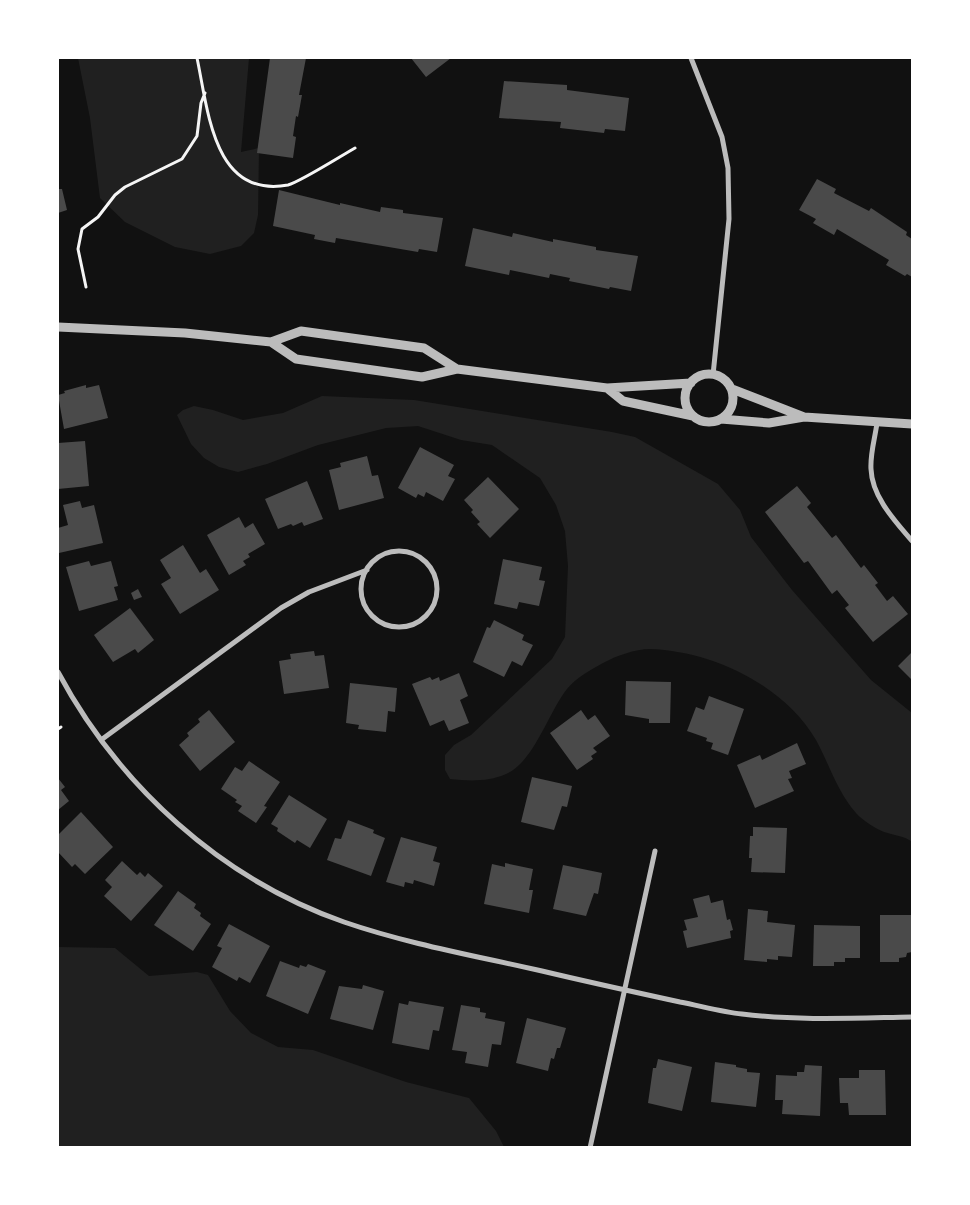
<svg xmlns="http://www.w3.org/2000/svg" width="970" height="1205" viewBox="0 0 970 1205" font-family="'DM Sans',sans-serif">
<rect width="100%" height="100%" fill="#111"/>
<!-- green -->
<path fill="#202020" d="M78,58h171l-8,94 18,-4 -1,67 -4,18 -13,13 -31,8 -35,-7 -50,-25 -25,-24 -10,-80z
M322,396l92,4 198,32 23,5 83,47 22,26 11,27 41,53 79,90 41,33v129c-7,-6 -19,-7 -28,-10 -8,-3 -22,-12 -28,-19 -18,-20 -27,-49 -40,-73 -32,-55 -104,-89 -166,-91 -15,0 -34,7 -47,14 -13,7 -27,15 -36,26 -19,24 -33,73 -61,85 -18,8 -37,7 -56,5l-5,-9v-15l9,-10 17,-10 81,-76 13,-22 3,-71 -3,-35 -9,-26 -16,-27 -48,-33 -31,-5 -43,-14 -32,2 -68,17 -51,19 -29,8 -19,-5 -15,-9 -13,-14 -14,-29 6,-5 11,-4 19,4 30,10 40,-7z
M58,947l57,1 34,28 48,-4 11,3 22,36 21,22 27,14 35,3 93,32 63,16 27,33 8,16h-446z"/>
<!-- building -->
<path fill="#4a4a4a" d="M270,58h36l-7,37h3l-4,22 -2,-1 -3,20 3,1 -3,21 -36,-5z
M411,58h40l-25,19z
M504,81l63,4v5l62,8 -4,33 -20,-2 -1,4 -44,-5 1,-6 -62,-4z
M817,179l19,10 -2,4 35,18 2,-3 36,24 -1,3 6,4v38l-5,-3 -2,2 -19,-11 3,-5 -52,-31 -3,6 -21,-12 3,-4 -17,-9z
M58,189h4l5,21 -9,3z
M279,190l61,15v-2l40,9 1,-5 22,3v3l40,5 -6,34 -18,-3 -1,3 -82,-14 -1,5 -21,-4 1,-4 -42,-9z
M473,228l39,9 1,-4 40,9v-3l43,8v3l42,6 -7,35 -21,-4 -1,2 -40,-8 1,-3 -20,-4 -1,4 -39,-8 -1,5 -44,-9z
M86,385v3l13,-3 9,33 -44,11 -6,-34 7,-2 -1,-2z
M85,441l4,45 -31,3v-46z
M420,447l34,18 -6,11 7,3 -12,22 -17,-9 -2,5 -6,-3 -2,4 -18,-10z
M367,456l5,20 6,-1 6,23 -45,12 -10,-40 12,-3 -1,-4z
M488,477l31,32 -29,29 -13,-14 3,-2 -9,-10 2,-2 -9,-10z
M307,481l16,38 -19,7 -2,-4 -9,4 -2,-2 -13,5 -13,-30z
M797,486l14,17 -4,4 25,31 4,-3 25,33 3,-3 14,18 -3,2 12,16 6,-5 15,18 -35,28 -28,-34 4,-3 -12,-15 -5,4 -24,-33 -4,2 -39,-51z
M80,501l2,7 12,-3 9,38 -44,10 -1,-25 10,-3 -5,-20z
M239,517l6,11 8,-5 12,21 -17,10 2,3 -7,4 3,4 -17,10 -22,-40z
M183,545l17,28 6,-4 13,21 -39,24 -19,-30 10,-6 -11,-18z
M503,559l39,8 -3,13 6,1 -6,25 -20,-4 -2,7 -23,-5z
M89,561l2,5 20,-5 7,25 -4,1 4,13 -39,11 -13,-44z
M138,589l4,8 -8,3 -3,-7z
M130,608l24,32 -16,13 -3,-4 -22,13 -19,-27z
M494,620l30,15 -2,5 11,5 -11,21 -10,-5 -8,16 -31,-15 14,-35 3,1z
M314,651l1,5 9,-1 5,33 -45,6 -5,-33 12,-2 -1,-5z
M912,652v28l-14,-14z
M459,673l9,23 -8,4 9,23 -20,8 -5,-11 -14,6 -18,-42 18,-7 2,3 7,-3 1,4z
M626,681l45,1 -1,41h-21v-4l-24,-4z
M350,683l47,5 -2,24 -7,-1 -2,21 -28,-3 1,-4 -13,-2z
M709,696l35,13 -16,46 -17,-6 2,-6 -7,-2 1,-3 -20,-7 9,-24 8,3z
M209,710l26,32 -35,29 -21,-26 10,-9 -2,-3 13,-11 -2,-3z
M581,710l7,10 7,-5 15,21 -17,12 4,4 -6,4 2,3 -16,11 -27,-37z
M797,743l9,21 -17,7 3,7 -4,1 6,12 -39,17 -18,-43 23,-10 2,5z
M249,761l31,21 -16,24 3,1 -11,16 -18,-12 4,-5 -7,-4 2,-2 -16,-11 14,-22 7,4z
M532,777l40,9 -5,21 -5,-1 -8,24 -33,-8z
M58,778l7,9 -4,3 8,11 -11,9z
M289,795l38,24 -17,29 -13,-8 -2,3 -18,-12 1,-3 -7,-4z
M81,812l32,35 -28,27 -10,-10 -3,3 -14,-15v-17z
M348,820l26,10 -1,3 12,5 -14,38 -44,-16 8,-22 6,1z
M753,827l34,1 -2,45 -34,-1 1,-14h-3l1,-22h3z
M401,837l36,10 -4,14 7,2 -6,23 -20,-6 -1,4 -8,-2 -1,5 -18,-5z
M122,861l15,14 3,-3 5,5 3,-4 15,13 -32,35 -27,-25 8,-9 -7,-7z
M505,863l28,6 -4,21h4l-4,23 -45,-9 8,-40 13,3z
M563,865l39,8 -4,21 -4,-1 -8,23 -33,-7z
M178,891l18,13 -2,4 7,5 -1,3 11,8 -18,27 -39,-26z
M709,895l2,8 12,-3 4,20 3,-1 3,11 -3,1 1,7 -44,10 -4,-17 4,-1 -3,-10 14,-3 -5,-18z
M748,909l20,2 -1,11 28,3 -3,32 -14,-1v4l-11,-1v3l-23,-2z
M880,915h32v37l-5,1 -1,4 -7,1v4h-19z
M229,924l41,22 -20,37 -11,-6 -2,4 -25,-14 10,-19 -5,-2z
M814,925l46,1v32h-15v4h-11v4h-21z
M280,961l19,7 1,-3 6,2 2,-3 18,7 -18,43 -42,-18z
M363,985l21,6 -11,39 -43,-11 9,-33 23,3z
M409,1001l35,6 -5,24 -6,-1 -4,20 -37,-7 7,-40 9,2z
M461,1005l19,3v4l6,1 -1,5 20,4 -4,23 -9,-1 -4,23 -23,-4 2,-11 -15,-2z
M527,1018l39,10 -6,20h-3l-3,11 -3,-1 -3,13 -32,-8z
M658,1059l34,8 -10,44 -34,-8 5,-35h3z
M715,1062l21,3v2l11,2v3l13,1 -4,34 -45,-5z
M805,1065l17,1 -2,50 -38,-2 1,-14h-8l1,-25 21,1v-4h7z
M859,1070h26l1,45h-37l-1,-12h-8l-1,-25h20z"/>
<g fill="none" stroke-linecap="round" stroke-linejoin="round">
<!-- path -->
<path stroke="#f5f5f5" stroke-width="3" d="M197,58c11,51 16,141 91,127 12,-3 53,-29 67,-37
M86,287l-8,-38 4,-20 16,-12 17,-22 10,-8 57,-28 15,-23 4,-33 4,-10
M58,729l3,-2"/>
<!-- minor -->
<path stroke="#bcbcbc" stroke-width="5" d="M691,58l31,79 6,31 1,51 -16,156
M877,423c-2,15 -7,31 -6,46 1,28 24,52 41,72
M361 589a38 38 0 1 1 76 0a38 38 0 1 1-76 0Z
M58,672c61,114 163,207 286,250 64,22 132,34 198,49 46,11 92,21 138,31 21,4 42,10 62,12 57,7 114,4 170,3
M101,740l180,-132 28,-16 58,-22
M590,1148l65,-297"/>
<!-- tertiary -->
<path stroke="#bcbcbc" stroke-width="9" d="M58,327l127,6 86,9 30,-11 123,17 33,21
M271,342l25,17 126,18 35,-8 150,19 84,-5
M685 398a24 24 0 1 1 48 0a24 24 0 1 1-48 0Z
M607,388l16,13 70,15
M732,389l72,28
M721,419l48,4 35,-6 108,7"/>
</g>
<!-- border -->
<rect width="970" height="1205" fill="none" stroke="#ffffff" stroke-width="118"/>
</svg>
